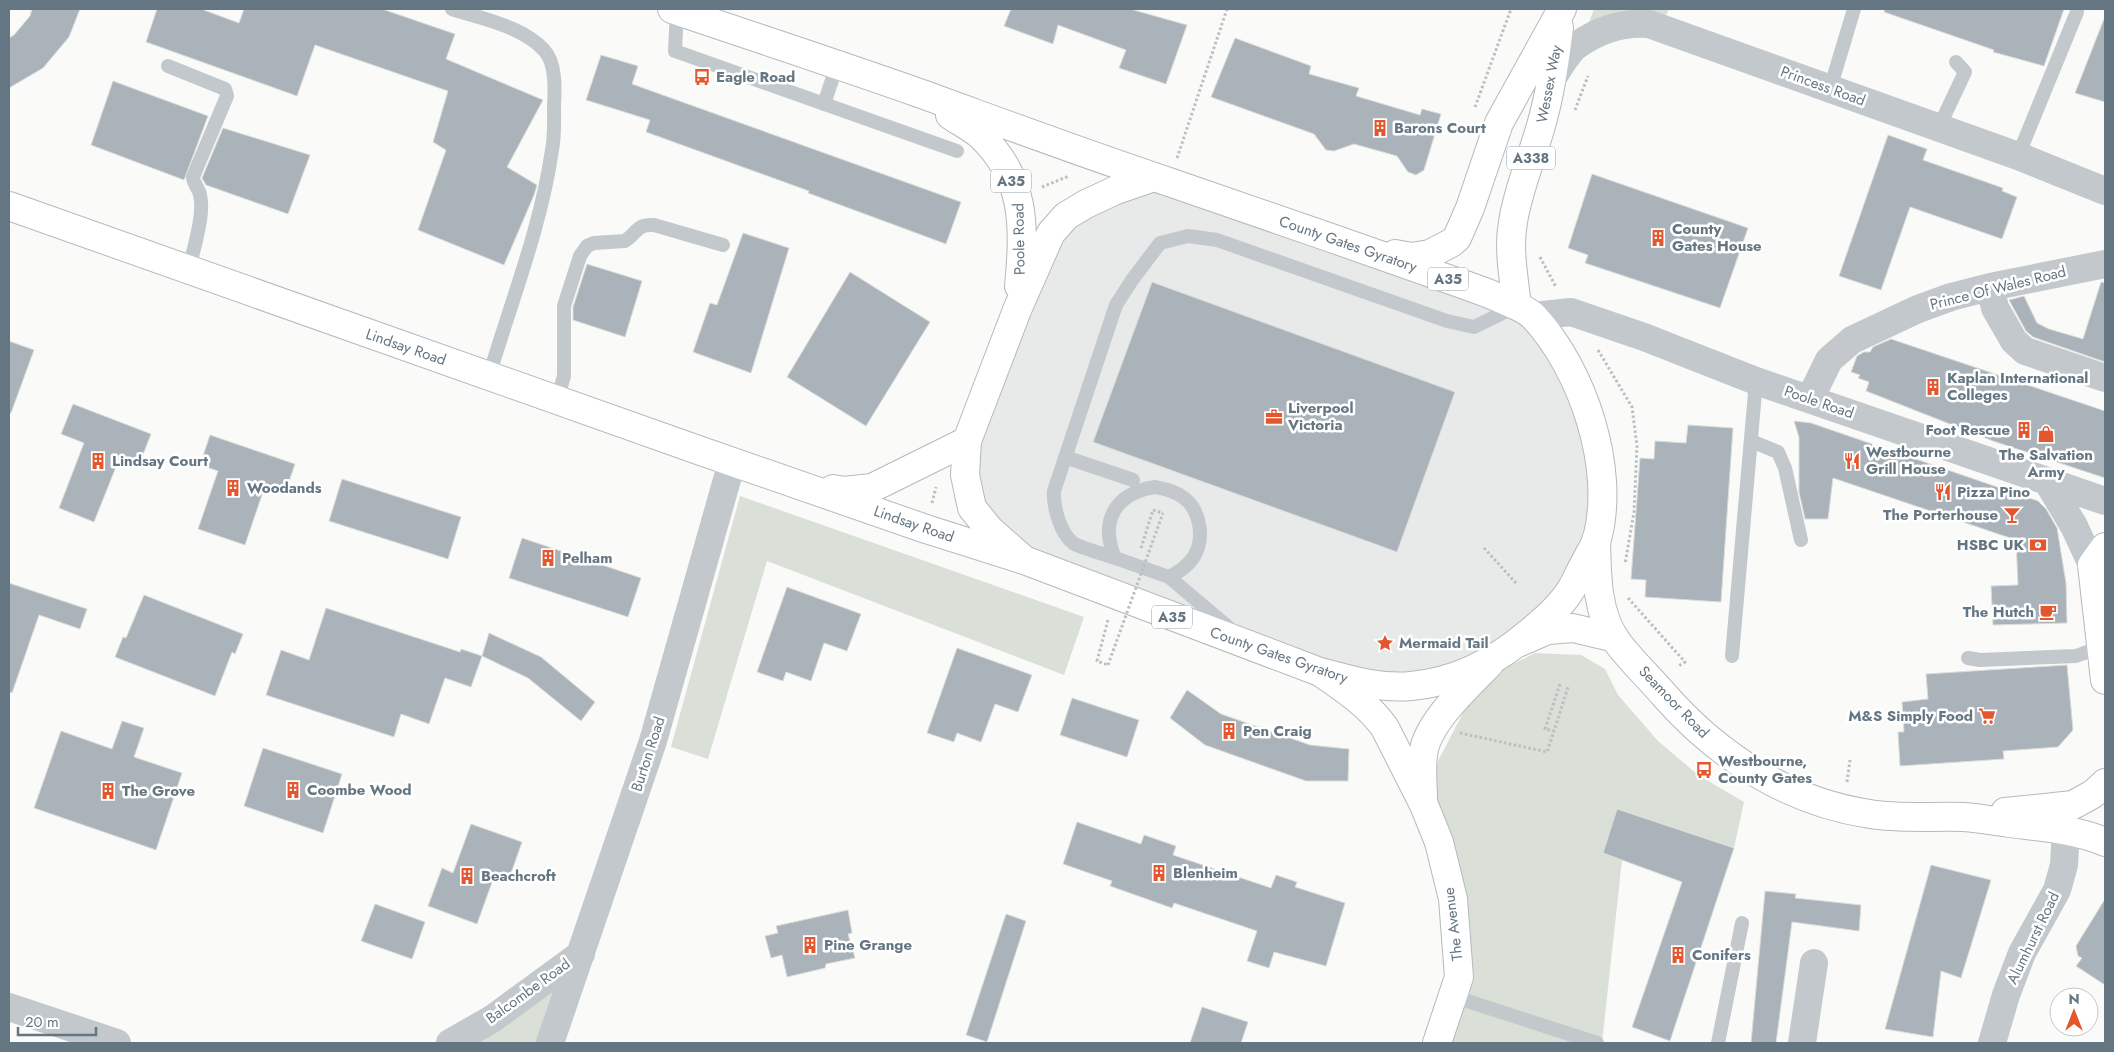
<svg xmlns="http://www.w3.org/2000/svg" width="2114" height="1052" viewBox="0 0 2114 1052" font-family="Jost,sans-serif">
<rect width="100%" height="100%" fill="#fafaf8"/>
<!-- built -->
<path fill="#e8e9e9" d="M1154,177l363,129 68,99 11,135 -80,104 -134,42 -358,-126 -59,-85 86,-242z"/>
<!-- green -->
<path fill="#dadfd7" d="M1594,9h75l-3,6 -7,3 -72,9z
M740,496l344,121 -20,58 -297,-114 -59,198 -37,-12z
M1535,653l46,2 24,14 13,26 40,46 40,34 46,27 -10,46 -117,-39 -14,44 19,7 -20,183h-165l22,-67 -35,-171 15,-46 25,-48 29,-37z
M581,954l-31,89h-100z"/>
<!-- building -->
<path fill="#aab3b9" stroke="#dcdcda" d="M32,9h48l-11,28 -26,31 -34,20v-50l5,-3 16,-19z
M157,9h44l38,14 5,-14h138l73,25 -9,25 97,41 -36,67 30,18 -3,10 -30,70 -86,-35 28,-80 -13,-8 15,-51 -133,-46 -18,51 -151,-54z
M1011,9h119l57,16 -21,59 -47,-16 7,-18 -68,-25 -5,19 -49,-18z
M1885,9h179l-20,57 -51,-14 1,-2 -110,-38z
M2104,19h1v83l-30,-9z
M1235,38l76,28 -2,8 50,14 -3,8 64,19 2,-6 19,5 -17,56 -8,5 -8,-3 -11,-16 -43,-12 -20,7 -8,-1 -12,-16 -103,-37z
M601,55l37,11 -6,18 329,118 -15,42 -138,-51 1,-2 -163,-59 4,-12 -64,-20z
M113,81l95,35 -24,64 -93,-35z
M223,128l87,27 -22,59 -82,-29 -4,-7z
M1888,135l39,14 -4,11 80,28 -1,3 15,6 -15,42 -92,-32 -29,83 -42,-14z
M1592,174l156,54 -28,80 -135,-45 3,-8 -20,-7z
M743,233l46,15 -38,125 -58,-21 17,-49 7,2z
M587,264l55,17 -17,56 -52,-17v-13z
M850,272l80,50 -64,104 -79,-49z
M1152,282l303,110 -58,160 -304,-110z
M2101,282l4,1v79l-72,-25 -7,-6 -17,-31 15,-4 13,27 12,6 34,10z
M1891,339l214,72v67l-112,-37 -127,-50 3,-9 -11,-4 2,-3 -9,-3 6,-16 7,-4h6l3,-5z
M9,341l25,9 -23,63h-2z
M73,404l78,30 -12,31 -19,-8 -26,65 -35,-14 25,-65 -23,-9z
M1794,421l17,2 227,78 8,8 11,19 9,55 1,40 -74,2 -2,-39 27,-1 -2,-45 -183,-62 -5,41h-23l-6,-27v-55z
M1688,425l45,3 -12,174 -76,-5 1,-17 -15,-1 9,-121 14,1 1,-18 31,2z
M210,435l85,29 -10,29 -20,-7 -20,59 -47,-16 20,-58 -18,-6z
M342,479l119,38 -13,42 -119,-38z
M522,538l119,40 -13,39 -119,-39z
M9,583l78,26 -7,20 -41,-14 -27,78 -3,-1z
M787,587l74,27 -14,37 -23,-8 -13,38 -25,-9 -3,9 -26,-9z
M144,595l99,39 -8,20 -3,-2 -17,44 -100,-39 8,-20 3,1z
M326,608l134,44 1,-3 21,7 -11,31 -26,-9 -16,46 -28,-10 -7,23 -128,-42 15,-45 28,10z
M489,633l52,24 54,45 -14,19 -53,-43 -46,-22z
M957,648l75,27 -14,37 -23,-8 -14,38 -24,-9 -3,9 -27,-9z
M2067,665l6,65 -15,17 -55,4 1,8 -104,7 -2,-34h6l-2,-30 26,-3 -2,-25z
M1187,690l34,24 89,31 39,4 -1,32h-42l-101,-36 -35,-27z
M1072,698l67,22 -12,37 -67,-22z
M122,721l22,7 -10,29 48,16 -26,77 -122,-42 27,-77 51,18z
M263,748l79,26 -19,59 -79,-27z
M1617,809l117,39 -64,193 -38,-14 50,-145 -79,-29z
M1077,822l64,22 3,-9 32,11 -3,9 98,33 5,-13 21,7 -2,5 50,16 -19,63 -52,-14 -5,16 -22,-7 10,-30 -83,-28 -2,5 -62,-22 2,-5 -49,-17z
M471,824l51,18 -13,37 -14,-5 -18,50 -49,-18 14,-38 11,5z
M1931,865l60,15 -30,98 -20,-7 -8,66 -48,-8z
M1765,891l31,3 -1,4 66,7 -2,26 -67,-9 -16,121h-25z
M2105,899v86l-29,-19 6,-8 -4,-2 -2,-10z
M375,904l50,18 -13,37 -51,-18z
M848,910l4,23 -4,1 7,24 -29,6 -1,4 -38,9 -5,-22 -11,3 -6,-22 13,-3 -2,-7z
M1006,914l20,7 -39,121 -21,-7z
M1202,1007l46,15 -7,21h-51z"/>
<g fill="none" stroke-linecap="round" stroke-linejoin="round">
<!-- secondary casing -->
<g stroke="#b3babf" stroke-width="30">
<path id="secondary" d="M9,206l692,245 225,78 98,31
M833,489l11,2 28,-3 95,-47
M1596,540c1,33 0,70 19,99 14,20 34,38 50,57 54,61 124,106 205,118 31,5 63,2 94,3 15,1 30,4 45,6 32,4 66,6 96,19
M2105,547l-13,18 13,115
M1520,642l28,-12 25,-2 42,10
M1323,674c23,16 46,31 62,54l39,77 15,37 14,57 6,78 -22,66
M1423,799c0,-14 -2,-29 0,-43 2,-32 45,-70 67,-93
M2005,812l68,-7 20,-11 12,-11"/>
</g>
<!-- highway casing -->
<g stroke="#b4b9bd" stroke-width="30">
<path id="highway" d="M672,9c82,28 165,55 247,84 83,30 166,61 250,89 87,30 175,60 262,91 24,9 87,28 103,44 49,53 82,152 63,222 -2,7 -8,15 -11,22 -6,10 -10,21 -16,30 -10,16 -27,30 -41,42 -34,29 -72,49 -118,53 -31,3 -61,-6 -91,-14l-296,-112 -34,-30 -18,-22 -7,-33 2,-34 50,-131 34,-77 15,-17 20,-12 30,-14 38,-13
M950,115c9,6 20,12 29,19 47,43 46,94 40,152
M1395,254l16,3 19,-3 21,-11 6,-5 13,-30 29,-85 63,-114
M1517,306c-3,-27 -9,-57 -4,-84 5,-32 18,-62 27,-93 10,-33 15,-67 19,-102"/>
</g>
<!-- path -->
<path stroke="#bbbfc2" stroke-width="3" stroke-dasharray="2.5 2.5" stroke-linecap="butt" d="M1475,107l36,-98
M1575,110l13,-34
M1177,158l50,-149
M1042,187l27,-11
M1540,257l16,30
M1598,350l34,57 5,39 -3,66 -9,52
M932,503l4,-16
M1141,548l12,-38 10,3
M1484,548l32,35
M1628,598l57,64 -8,5
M1108,620l-11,41 11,4
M1560,684l-15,45 9,2 14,-44
M1460,733l87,19 7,-21
M1847,782l3,-22"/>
<!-- lane -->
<path stroke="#c3c8cc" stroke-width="14" d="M452,9c30,10 70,17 92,41 12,13 11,38 10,55 0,15 1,30 -2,45 -11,77 -41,152 -63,226
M677,10l-2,41 282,100
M168,66l57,23 2,7 -34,81c0,7 6,11 7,18 5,20 -7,54 -11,75
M1830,89l24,-80
M824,104l13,-39
M1939,127l26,-55 -9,-10
M2018,156l59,-144
M557,400l7,-24v-70l16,-50 7,-10 7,-3 31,-2c12,-8 11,-17 29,-16l69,20
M1751,441l27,11 7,16 16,72
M1065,457l68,23
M1155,487c10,2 20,4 29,11 17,13 21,42 9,60 -6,9 -14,14 -24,19l-54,-19c-16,-38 1,-65 40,-71z
M1115,558c-10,-4 -35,-10 -42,-15 -13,-10 -20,-37 -19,-52l62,-186 16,-25 28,-37 28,-7 29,4 230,81 27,6 43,-21
M1169,577l64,54
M1732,656l24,-275
M1968,658l12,2 96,-4 25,-9 4,2
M1452,996l145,47
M1718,1043l24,-120"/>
<!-- street -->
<path stroke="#c3c8cc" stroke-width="28" d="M1553,77c7,-10 14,-24 23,-31 22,-16 47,-24 73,-22l369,132 87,35
M1990,287l5,21 19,33 11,10 80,27
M1533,316l38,-4 73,25 112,44 349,120
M1810,399l19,-39 23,-20 66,-31 33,-12 39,-10 115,-23
M2047,481l27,45 18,39
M9,1007l108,36
M450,1043l42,-24 89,-65
M550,1043l103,-302 79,-279
M1802,1043l12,-80
M1992,1043l14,-48 16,-42 35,-63 7,-25 2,-35"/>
<!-- secondary -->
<use href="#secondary" stroke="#fff" stroke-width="28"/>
<!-- highway -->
<use href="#highway" stroke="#fff" stroke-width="28"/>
<!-- path-bridge -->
<path stroke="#bbbfc2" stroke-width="3" stroke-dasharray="2.5 2.5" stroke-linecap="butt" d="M1108,665l55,-152"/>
</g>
<!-- icons -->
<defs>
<g id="bus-bare" transform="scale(1.35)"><path d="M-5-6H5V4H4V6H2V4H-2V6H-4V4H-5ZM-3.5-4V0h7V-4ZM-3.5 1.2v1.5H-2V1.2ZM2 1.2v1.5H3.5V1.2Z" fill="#e4572e" stroke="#fff" stroke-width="2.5" paint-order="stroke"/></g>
<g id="building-bare" transform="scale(1.35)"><path d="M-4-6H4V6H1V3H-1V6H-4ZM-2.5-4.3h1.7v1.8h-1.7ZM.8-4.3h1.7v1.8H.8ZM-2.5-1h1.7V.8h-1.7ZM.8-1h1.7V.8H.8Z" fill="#e4572e" stroke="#fff" stroke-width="2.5" paint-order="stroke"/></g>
<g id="office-bare" transform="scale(1.35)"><path d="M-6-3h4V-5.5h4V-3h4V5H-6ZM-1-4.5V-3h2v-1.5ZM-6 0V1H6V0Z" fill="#e4572e" stroke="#fff" stroke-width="2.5" paint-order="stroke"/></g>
<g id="shop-bare" transform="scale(1.35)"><path d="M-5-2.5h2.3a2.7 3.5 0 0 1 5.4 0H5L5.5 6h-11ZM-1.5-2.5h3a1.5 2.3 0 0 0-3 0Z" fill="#e4572e" stroke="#fff" stroke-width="2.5" paint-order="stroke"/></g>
<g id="restaurant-bare" transform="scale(1.35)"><path d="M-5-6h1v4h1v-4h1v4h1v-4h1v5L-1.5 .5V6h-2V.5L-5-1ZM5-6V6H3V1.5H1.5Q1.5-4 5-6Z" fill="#e4572e" stroke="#fff" stroke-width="2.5" paint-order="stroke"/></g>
<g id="bar-bare" transform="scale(1.35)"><path d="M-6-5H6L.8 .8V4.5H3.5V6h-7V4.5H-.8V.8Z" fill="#e4572e" stroke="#fff" stroke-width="2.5" paint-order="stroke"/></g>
<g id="bank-bare" transform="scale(1.35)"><path d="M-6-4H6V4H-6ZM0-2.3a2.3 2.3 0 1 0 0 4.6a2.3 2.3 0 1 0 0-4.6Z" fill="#e4572e" stroke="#fff" stroke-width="2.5" paint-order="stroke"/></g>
<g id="cafe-bare" transform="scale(1.35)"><path d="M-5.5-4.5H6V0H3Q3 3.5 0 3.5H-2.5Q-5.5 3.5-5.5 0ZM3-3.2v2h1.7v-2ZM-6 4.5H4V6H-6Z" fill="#e4572e" stroke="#fff" stroke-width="2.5" paint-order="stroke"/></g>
<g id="sight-bare" transform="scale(1.35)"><path d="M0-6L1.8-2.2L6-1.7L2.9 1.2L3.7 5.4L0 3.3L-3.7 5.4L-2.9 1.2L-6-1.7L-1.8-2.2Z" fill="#e4572e" stroke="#fff" stroke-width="2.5" paint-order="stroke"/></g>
<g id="supermarket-bare" transform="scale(1.35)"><path d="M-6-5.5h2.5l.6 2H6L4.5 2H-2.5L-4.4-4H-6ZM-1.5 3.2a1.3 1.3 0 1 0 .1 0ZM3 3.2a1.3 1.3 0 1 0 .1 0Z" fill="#e4572e" stroke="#fff" stroke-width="2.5" paint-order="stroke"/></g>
</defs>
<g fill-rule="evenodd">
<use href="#bus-bare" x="702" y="77"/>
<use href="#building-bare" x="1380" y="128"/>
<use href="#building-bare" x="1658" y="238"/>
<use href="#building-bare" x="1933" y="387"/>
<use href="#office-bare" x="1274" y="417"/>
<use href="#building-bare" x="2024" y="430"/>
<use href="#shop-bare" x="2046" y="434"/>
<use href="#building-bare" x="98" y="461"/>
<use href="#restaurant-bare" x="1852" y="461"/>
<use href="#building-bare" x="233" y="488"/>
<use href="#restaurant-bare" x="1943" y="492"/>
<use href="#bar-bare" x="2012" y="515"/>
<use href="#bank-bare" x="2038" y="545"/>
<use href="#building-bare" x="548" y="558"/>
<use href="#cafe-bare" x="2048" y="612"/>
<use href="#sight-bare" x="1385" y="643"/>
<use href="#supermarket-bare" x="1987" y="716"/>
<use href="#building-bare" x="1229" y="731"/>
<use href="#bus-bare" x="1704" y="770"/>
<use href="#building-bare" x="293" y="790"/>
<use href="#building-bare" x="108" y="791"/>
<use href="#building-bare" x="1159" y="873"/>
<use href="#building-bare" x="467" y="876"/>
<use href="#building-bare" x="810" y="945"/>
<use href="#building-bare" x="1678" y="955"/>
</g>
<g text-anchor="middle" stroke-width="5" stroke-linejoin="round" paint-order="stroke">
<!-- shield labels -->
<g fill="#fff" stroke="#939fa8" stroke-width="1">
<rect x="1507" y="146.5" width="48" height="23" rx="4"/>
<rect x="991" y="169.5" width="40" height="23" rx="4"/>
<rect x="1428" y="267.5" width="40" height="23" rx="4"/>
<rect x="1152" y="605.5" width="40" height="23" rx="4"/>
</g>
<g font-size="14" font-weight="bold" fill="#657683">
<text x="1531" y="163">A338</text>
<text x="1011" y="186">A35</text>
<text x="1448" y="284">A35</text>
<text x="1172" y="622">A35</text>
</g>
<!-- poi labels -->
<g font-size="15" font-weight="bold" fill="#657683" stroke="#fff" text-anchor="start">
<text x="716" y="82">Eagle Road</text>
<text x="1394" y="133">Barons Court</text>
<text x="1672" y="234">County<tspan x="1672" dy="17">Gates House</tspan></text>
<text x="1947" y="383">Kaplan International<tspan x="1947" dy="17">Colleges</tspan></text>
<text x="1288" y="413">Liverpool<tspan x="1288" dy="17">Victoria</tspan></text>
<text x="2010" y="435" text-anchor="end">Foot Rescue</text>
<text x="1866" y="457">Westbourne<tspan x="1866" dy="17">Grill House</tspan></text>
<text x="2046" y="460" text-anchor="middle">The Salvation<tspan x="2046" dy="17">Army</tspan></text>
<text x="112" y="466">Lindsay Court</text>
<text x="247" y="493">Woodands</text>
<text x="1957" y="497">Pizza Pino</text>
<text x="1998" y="520" text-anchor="end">The Porterhouse</text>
<text x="2024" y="550" text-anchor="end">HSBC UK</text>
<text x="562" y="563">Pelham</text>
<text x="2034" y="617" text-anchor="end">The Hutch</text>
<text x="1399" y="648">Mermaid Tail</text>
<text x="1973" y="721" text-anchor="end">M&amp;S Simply Food</text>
<text x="1243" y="736">Pen Craig</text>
<text x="1718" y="766">Westbourne,<tspan x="1718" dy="17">County Gates</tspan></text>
<text x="307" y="795">Coombe Wood</text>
<text x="122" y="796">The Grove</text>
<text x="1173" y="878">Blenheim</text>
<text x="481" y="881">Beachcroft</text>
<text x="824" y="950">Pine Grange</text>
<text x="1692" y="960">Conifers</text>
</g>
<!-- street labels -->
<g font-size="15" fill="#657683" stroke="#fff">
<text transform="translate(1549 84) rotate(-79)" y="5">Wessex Way</text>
<text transform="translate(1823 86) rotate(20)" y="5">Princess Road</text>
<text transform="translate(1019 239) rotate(-91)" y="5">Poole Road</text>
<text transform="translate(1348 244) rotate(19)" y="5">County Gates Gyratory</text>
<text transform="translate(1998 288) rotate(-14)" y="5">Prince Of Wales Road</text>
<text transform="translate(406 347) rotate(19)" y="5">Lindsay Road</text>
<text transform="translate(1819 402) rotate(19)" y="5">Poole Road</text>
<text transform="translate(914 524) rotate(19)" y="5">Lindsay Road</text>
<text transform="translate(1279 655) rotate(19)" y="5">County Gates Gyratory</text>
<text transform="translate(1674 702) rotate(46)" y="5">Seamoor Road</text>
<text transform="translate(648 754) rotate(-72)" y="5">Burton Road</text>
<text transform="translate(1453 924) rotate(-97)" y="5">The Avenue</text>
<text transform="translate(2033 938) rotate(-64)" y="5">Alumhurst Road</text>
<text transform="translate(528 991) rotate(-36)" y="5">Balcombe Road</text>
</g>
</g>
<!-- border -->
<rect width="2114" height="1052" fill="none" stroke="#657683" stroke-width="20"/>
<!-- north arrow -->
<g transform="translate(2074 1012)"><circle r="24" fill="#ffffff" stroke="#c1c8cd"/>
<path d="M0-4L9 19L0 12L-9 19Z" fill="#e4572e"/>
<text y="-8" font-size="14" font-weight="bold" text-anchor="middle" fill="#657683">N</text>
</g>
<!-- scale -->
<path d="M18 1027v8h78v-8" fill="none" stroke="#657683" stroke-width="2.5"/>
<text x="25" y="1027" font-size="15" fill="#657683" stroke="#ffffff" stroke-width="4" paint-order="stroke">20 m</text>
</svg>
